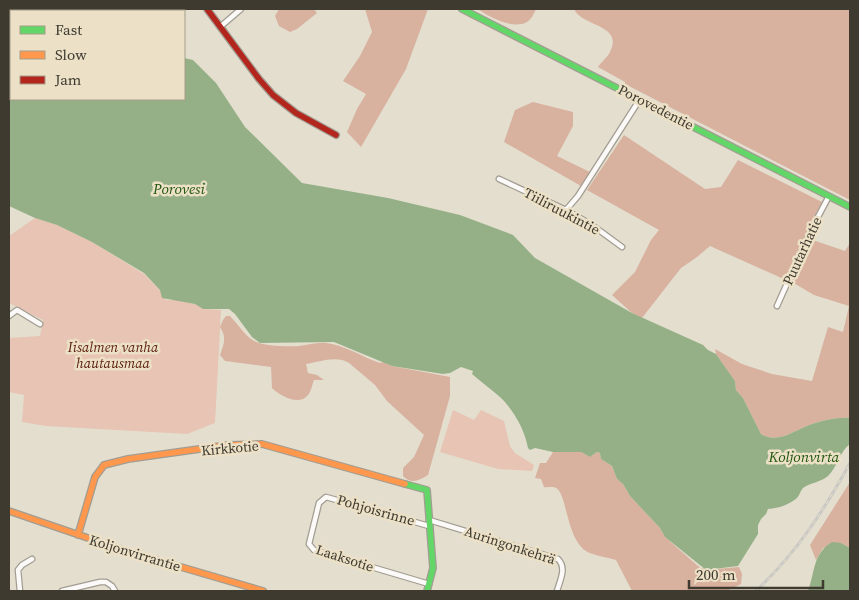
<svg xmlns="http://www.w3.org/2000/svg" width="859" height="600" viewBox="0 0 859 600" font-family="'Source Serif 4',serif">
<rect width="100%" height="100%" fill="#e4decf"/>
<!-- green -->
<path fill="#e7c4b3" d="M35,218l22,7 35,17 52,32 16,16 6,10h11l18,4 8,5 18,1 -6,113 -28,11 -141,-8 -24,-4 2,-27 -15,-3v-54l31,-2 3,-16 -34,-17v-67z
M453,410l21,10 7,-10 23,11 6,25 5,7 19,12 -2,6 -34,-2 -58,-17z"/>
<!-- forest -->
<path fill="#d8b19f" d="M279,9h35l3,4 -20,16 -7,3 -11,-6 -4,-10z
M365,9h63l-22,60 -45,78 -14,-15 10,-23 9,-15 -23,-13 17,-25 12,-24z
M478,9h58c-2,4 -4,10 -9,13 -14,8 -38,-5 -49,-13z
M574,9h276v191l-225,-116v-2l-27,-15c3,-5 9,-9 12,-15 14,-28 -28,-25 -36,-43z
M533,102l40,10v14l-16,30 33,16 -9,14 -77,-44 11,-32z
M624,135l81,54 16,-2 17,-27 84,42 -14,26 -22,52 -76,-34 -13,11 -16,11 -39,50 -10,-5 -20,-18 23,-23 16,-32 8,-10 -72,-40z
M810,239l35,12 5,-8v175c-13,-1 -25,2 -38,6 -16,5 -34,21 -51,10l-18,-36 -7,-8 -1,-9 -19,-27 -1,-5 27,15 30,10 40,7 16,-54 15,5 6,-26 -35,-11 -22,-13z
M226,316h4c8,8 14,19 24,25 9,5 35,6 45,5 10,-1 18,-4 27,-3 19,2 36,14 54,20l3,-1 9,4 58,11v19l-22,79c-8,5 -17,10 -25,1v-8l11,-11 10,-22 -37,-34 -12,-16 -26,-22c-12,-8 -31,-1 -43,1l2,9 9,2 7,5h-10c-2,5 -3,12 -6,15 -9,12 -29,0 -36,-7l-1,-21 -46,-6 -5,-6c4,-11 7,-17 0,-28l3,-7z
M553,452h28l9,5 7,-5 3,1 1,6 11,7 5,13 6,5 7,12 30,32 5,9 33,29 8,4 33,-3 3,7 -1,10 -14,7h-95l-16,-31c-9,-3 -22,-4 -30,-9 -20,-13 -19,-58 -30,-63 -3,-2 -8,0 -12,-1l-3,-8 -6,-1 5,-15h6z
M850,482v66l-9,-5 -18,5 -7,12 -6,-15z"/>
<!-- water -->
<path fill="#95b087" d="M9,9h31v2h-29v88h173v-41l9,2 23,23 29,44 57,56 86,15 72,17 53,20 22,23 97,55 71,32 5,5 8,4 19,27 1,9 7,8 18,36c17,11 35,-5 51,-10 13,-4 25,-7 38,-6v26c-10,7 -13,24 -22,32 -7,6 -18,7 -25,12 -3,3 -3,7 -6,10 -9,7 -17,10 -29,11l-2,5 -5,5 -3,6v9l-20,32 -32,4 -41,-33 -5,-9 -30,-32 -7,-12 -6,-5 -5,-13 -11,-7 -1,-6 -3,-1 -7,5 -9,-5h-28l-18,-4 -5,2 -2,-2c-3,-18 -15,-39 -28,-51 -9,-8 -19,-15 -28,-23l1,-3 -12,-4 -11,6 -7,1 -51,-8 -58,-24 -74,1 -8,-6 -17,-23 -6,-5h-26l-8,-5 -33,-6 -2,-8 -16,-17 -52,-31 -35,-17 -22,-7 -26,-12z
M832,542l9,1 9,5v43h-42c7,-19 5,-38 24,-49z"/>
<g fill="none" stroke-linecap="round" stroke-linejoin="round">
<!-- street casing -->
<g stroke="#a29d92" stroke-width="7">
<path id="street" d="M220,27l21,-18
M499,179l67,31 26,15 30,22
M566,210l12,-14 62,-97
M777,306l34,-76 18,-34
M9,316l8,-6 23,14
M429,520l129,39c9,9 2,21 -1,32
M429,526l-103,-29 -7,6 -10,41 5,6 115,34
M20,591l-2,-21 4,-5 10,-6
M62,591l38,-9h6l6,4 3,5"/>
</g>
<!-- fast casing -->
<g stroke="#a29d92" stroke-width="8">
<path id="fast" d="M462,9l388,198
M405,484l22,6 6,78 -6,23"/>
</g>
<!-- slow casing -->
<g stroke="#a29d92" stroke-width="8">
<path id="slow" d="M9,511l117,40 137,40
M78,535l17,-58 9,-12 24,-6 100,-14 34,-1 143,40"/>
</g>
<!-- jam casing -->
<g stroke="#a29d92" stroke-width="8">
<path id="jam" d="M207,9l52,70 14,16 23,18 40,22"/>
</g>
<!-- street -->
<use href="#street" stroke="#fbfaf8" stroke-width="4.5"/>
<!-- fast -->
<use href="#fast" stroke="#63d668" stroke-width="5.5"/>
<!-- slow -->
<use href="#slow" stroke="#ff974d" stroke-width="5.5"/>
<!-- jam -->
<use href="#jam" stroke="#b3261e" stroke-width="5.5"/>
<!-- rail casing -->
<g stroke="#c9c8c4" stroke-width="3">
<path id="rail" d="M756,591c41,-39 67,-79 94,-128"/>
</g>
<!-- rail -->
<use href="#rail" stroke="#ece1c7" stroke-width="1" stroke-dasharray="4" stroke-linecap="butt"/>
</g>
<g text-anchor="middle" stroke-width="5" stroke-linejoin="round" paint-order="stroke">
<!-- street labels -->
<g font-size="14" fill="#3e3a2f" stroke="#ece1c7">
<text transform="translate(656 107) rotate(27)" y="5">Porovedentie</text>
<text transform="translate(562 211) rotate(28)" y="5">Tiiliruukintie</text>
<text transform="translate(802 251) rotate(-65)" y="5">Puutarhatie</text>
<text transform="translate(230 448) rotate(-5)" y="5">Kirkkotie</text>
<text transform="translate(376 510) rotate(16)" y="5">Pohjoisrinne</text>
<text transform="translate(510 545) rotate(18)" y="5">Auringonkehrä</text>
<text transform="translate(135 553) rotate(17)" y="5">Koljonvirrantie</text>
<text transform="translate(345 558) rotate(18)" y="5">Laaksotie</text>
</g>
<!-- park labels -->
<g font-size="14" font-style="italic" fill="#5d200e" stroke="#ece1c7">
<text x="113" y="352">Iisalmen vanha<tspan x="113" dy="16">hautausmaa</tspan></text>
</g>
<!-- water labels -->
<g font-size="15" font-style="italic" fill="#20560d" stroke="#ece1c7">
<text x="179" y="194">Porovesi</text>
<text x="804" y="462">Koljonvirta</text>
</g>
</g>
<!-- border -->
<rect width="859" height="600" fill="none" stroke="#3e3a2f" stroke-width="20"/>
<!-- legend -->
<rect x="10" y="10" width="175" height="90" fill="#ece1c7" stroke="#a69e8a"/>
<rect x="20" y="26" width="25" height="8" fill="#63d668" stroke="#a69e8a"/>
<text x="55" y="35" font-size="15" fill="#3e3a2f">Fast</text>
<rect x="20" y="51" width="25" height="8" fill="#ff974d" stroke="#a69e8a"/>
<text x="55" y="60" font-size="15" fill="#3e3a2f">Slow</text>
<rect x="20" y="76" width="25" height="8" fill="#b3261e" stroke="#a69e8a"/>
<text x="55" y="85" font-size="15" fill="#3e3a2f">Jam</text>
<!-- scale -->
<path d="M689 580v8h134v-8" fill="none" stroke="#3e3a2f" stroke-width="2.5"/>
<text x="696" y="580" font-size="15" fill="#3e3a2f" stroke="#ece1c7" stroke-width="4" paint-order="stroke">200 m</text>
</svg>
